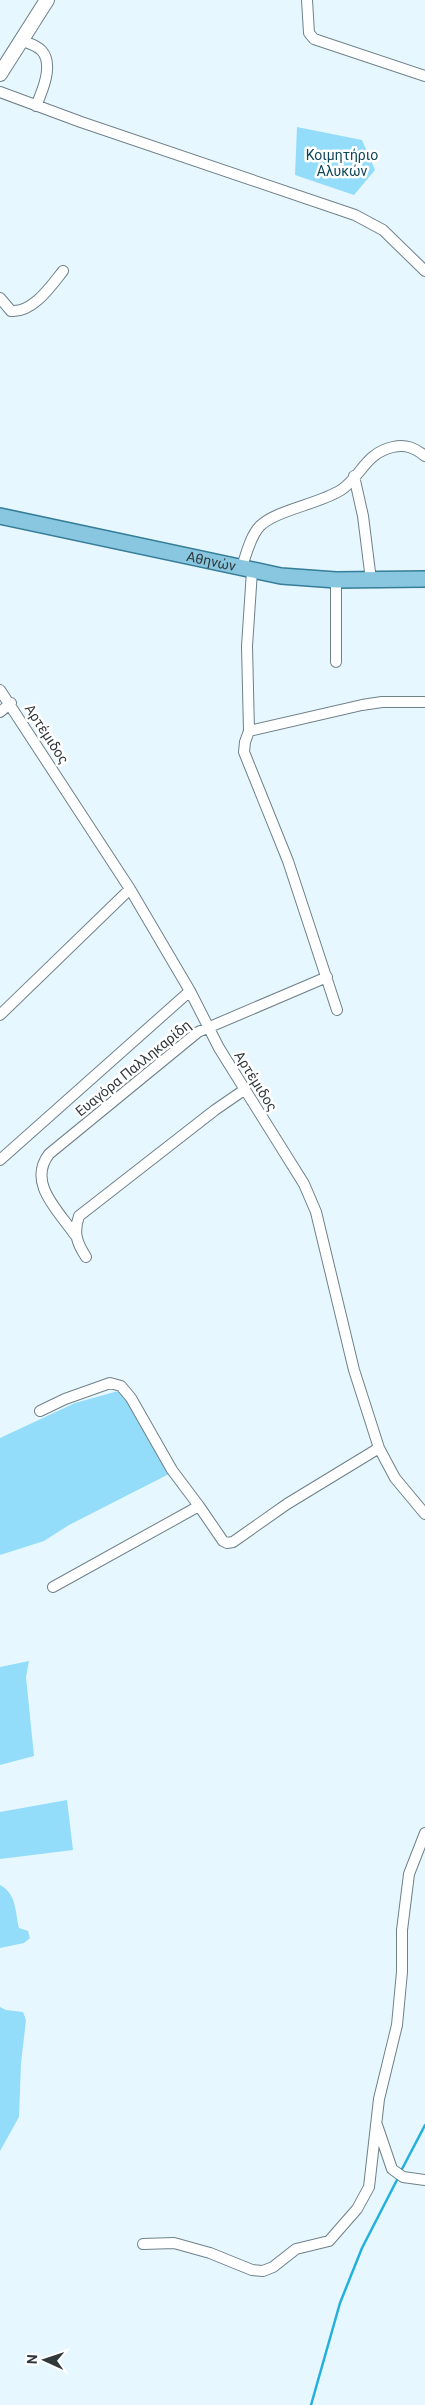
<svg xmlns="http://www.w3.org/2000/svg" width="425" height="2405" viewBox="0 0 425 2405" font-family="Roboto,sans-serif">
<rect width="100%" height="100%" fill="#e7f7ff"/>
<!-- green -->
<path fill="#93dcfa" d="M297,127l65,13 13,30 -21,25 -59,-20z
M122,1390l49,83 -102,52 -25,16 -44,14v-117l75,-35z
M29,1661l-3,16 8,79 -34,9v-98z
M67,1800l6,50 -73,9v-47z
M0,1885c17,9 15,27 19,43l9,3 2,7 -6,5 -24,5z
M0,2007l6,3 17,2 3,8 -5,43 -2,54 -19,34z"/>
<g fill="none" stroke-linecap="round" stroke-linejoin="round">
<!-- stream -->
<path stroke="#23b0dd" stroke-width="2.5" d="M401,2171l24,-46
M311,2405l29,-102 22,-55 37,-72"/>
<!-- street casing -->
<g stroke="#6e8189" stroke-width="12">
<path id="street" d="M307,0l2,33 5,6 111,37
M20,40c8,3 17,5 22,11 12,14 0,41 -6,55
M0,92l81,30 274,93 28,15 42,41
M0,298l11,13c22,2 40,-25 52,-40
M354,476l9,40 8,64
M241,569c5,-13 9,-33 19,-43 16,-16 59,-22 81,-36 20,-13 24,-37 52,-43 13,-3 22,1 32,9
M252,571l-5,75 2,85 -4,11 -1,10 44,109 49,149
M336,662v-82
M0,690l130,199 60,102 29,57 85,136 12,28 38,158 25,78 16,30 30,36
M0,712l11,-9
M249,731l113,-26 20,-3h43
M0,1015l130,-126
M0,1160l190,-169
M75,1235c-17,-25 -48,-52 -26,-81l149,-122 129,-55
M86,1257c-9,-14 -13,-24 -7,-41l136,-106 29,-20
M40,1411l25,-12 45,-16 11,3 10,12 41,72 27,36
M53,1587l146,-81 24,35 4,2 6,-1 54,-38 92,-56
M377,2125l15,44 11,8 22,3
M143,2244l31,-1 36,10 42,17 11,1 10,-4 23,-18 33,-8 28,-32 12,-22 10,-88 18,-74 5,-53v-42l7,-56 16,-41"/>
</g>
<!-- secondary casing -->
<g stroke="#6e8189" stroke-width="16">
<path id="secondary" d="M0,74l47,-74"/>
</g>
<!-- primary casing -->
<g stroke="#357d98" stroke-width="18">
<g id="primary">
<path id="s1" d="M0,516l281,60 55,4 89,-1"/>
</g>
</g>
<!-- street -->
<use href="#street" stroke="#fff" stroke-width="10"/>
<!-- secondary -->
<use href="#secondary" stroke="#fff" stroke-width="14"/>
<!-- primary -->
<use href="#primary" stroke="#88c7df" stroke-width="15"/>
</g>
<g text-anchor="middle" stroke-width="5" stroke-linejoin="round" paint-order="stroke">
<!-- park labels -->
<g font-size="14" fill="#0f4659" stroke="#fff">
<text x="342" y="160">Κοιμητήριο<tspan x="342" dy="16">Αλυκών</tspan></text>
</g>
<!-- street labels -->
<g font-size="14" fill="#30383c" stroke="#fff">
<text dy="5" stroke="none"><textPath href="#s1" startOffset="216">Αθηνών</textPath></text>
<text transform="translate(47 734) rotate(57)" y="5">Αρτέμιδος</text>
<text transform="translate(133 1068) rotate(-39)" y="5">Ευαγόρα Παλληκαρίδη</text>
<text transform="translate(256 1081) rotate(58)" y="5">Αρτέμιδος</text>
</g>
</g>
<!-- north arrow -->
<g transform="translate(45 2360) rotate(273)" stroke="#ffffff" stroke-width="4" paint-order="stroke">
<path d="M0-4L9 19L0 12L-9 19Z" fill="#30383c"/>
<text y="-8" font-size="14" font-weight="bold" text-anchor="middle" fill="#30383c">N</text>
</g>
</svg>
